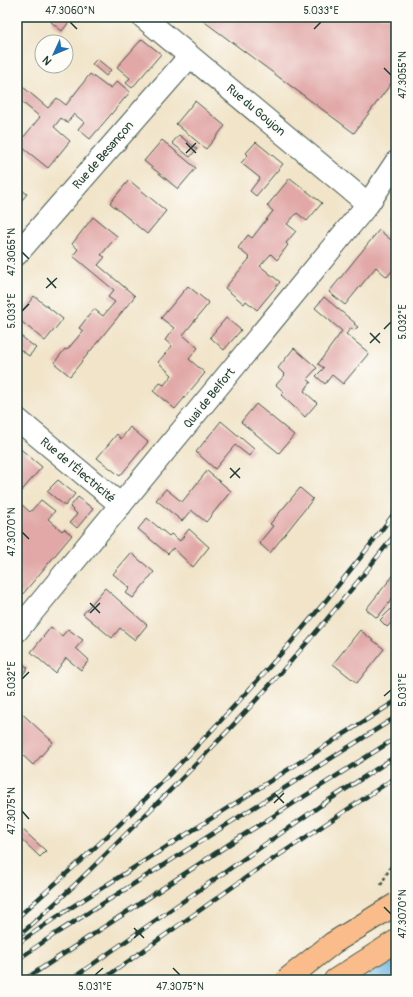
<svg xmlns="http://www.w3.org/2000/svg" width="413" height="997" viewBox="0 0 413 997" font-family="Pangolin,sans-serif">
<rect width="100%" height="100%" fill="#fdfcf7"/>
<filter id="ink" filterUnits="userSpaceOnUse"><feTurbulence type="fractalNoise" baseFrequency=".025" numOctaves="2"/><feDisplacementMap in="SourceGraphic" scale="8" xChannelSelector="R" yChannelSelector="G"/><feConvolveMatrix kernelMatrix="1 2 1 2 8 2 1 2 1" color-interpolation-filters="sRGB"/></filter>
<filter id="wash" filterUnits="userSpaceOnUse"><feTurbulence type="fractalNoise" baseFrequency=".012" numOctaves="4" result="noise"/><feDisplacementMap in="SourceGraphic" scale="16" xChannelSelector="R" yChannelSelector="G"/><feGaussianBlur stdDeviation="0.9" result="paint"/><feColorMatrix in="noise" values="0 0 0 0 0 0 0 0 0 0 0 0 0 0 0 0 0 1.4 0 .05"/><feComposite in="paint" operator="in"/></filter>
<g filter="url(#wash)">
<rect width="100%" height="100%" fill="#f1e4c9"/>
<!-- water -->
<path fill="#5faed9" stroke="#3f7686" d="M396,881v99h-53z"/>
<!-- pier -->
<path fill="#f1e4c9" d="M396,887v71l-39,22h-16l47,-89z"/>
<g id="blocks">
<!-- building -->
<path fill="#e1a8a7" d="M55,17h18l-11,14 -11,-9z
M198,17h198v60l-42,56z
M142,39l19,15 -29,34 -6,-5 4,-5 -13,-11z
M97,59l14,11 -5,6 -14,-12z
M90,74l16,12 5,2 6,-7 13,11 -40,47 -12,-10 6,-7 -10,-8 -7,9 -6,-5 -7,9 16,14 -22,27 -30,-24 22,-27 -23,-19v-16l31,26 9,-10 9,7z
M195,101l30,25 -19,23 -30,-25z
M179,135l18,14 -7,8 -18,-14z
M162,140l34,28 -18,21 -34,-28z
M256,142l27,22 -27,32 -6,-5 10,-13 -19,-15 7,-8 -2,-2z
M290,178l32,25 -15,18 -10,-8 -10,11 9,7 -10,12 2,2 -11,15 -6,-6 -11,12 20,16 -23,28 -11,-9 -2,3 -19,-16 25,-30 -12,-10 10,-13 4,3 21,-27 -6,-5z
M129,180l37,31 -19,23 -37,-31z
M17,186l10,8 -10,12z
M396,209v16l-7,-5z
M93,217l24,19 -16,19 4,2 -7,8 37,31 -65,80 -16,-13 11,-14 2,1 16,-19 -4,-3 15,-19 9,7 12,-14 -7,-5 6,-7 -41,-34 5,-7 -6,-5z
M379,230l17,14v22l-9,11 -11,-10 -31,38 -16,-13z
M188,286l21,17 -26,32 15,13 -9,11 16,14 -30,36 -22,-18 7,-8 4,2 8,-10 -14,-13 14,-16 -7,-6 9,-12 -13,-10z
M34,296l29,23 -18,22 -28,-23z
M324,297l31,26 -1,1 4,3 -4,3 -3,-2 -5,6 23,19 -26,31 -11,-9 -7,9 -9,-8 8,-8 -6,-4 24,-33 -27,-23z
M226,318l15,12 -17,20 -14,-13z
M17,333l19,15 -7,8 -12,-9z
M294,348l23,20 -10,11 4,3 -7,9 13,12 -12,14 -24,-22 3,-3 -8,-7 9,-10 -7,-7z
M256,404l38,31 -15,18 -38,-31z
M221,421l33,28 -5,7 -14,-11 -20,24 -19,-17z
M130,427l18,15 -28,34 -23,-18 20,-24 4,5z
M17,446l25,21 -24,28 -1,-1z
M207,471l24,20 -25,31 -15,-12 -9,11 -26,-21 10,-11 16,13z
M58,480l17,14 -10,12 -18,-15z
M300,488l13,11 -43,54 -11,-10 14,-17 -3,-2z
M78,497l15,12 -16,19 -7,-6 7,-8 -7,-7z
M41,500l14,11 -7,8 14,12 2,-2 8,6 -50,60 -5,-4v-27l2,-3 -2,-2v-51l3,-5 10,9z
M147,518l22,18 2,-2 9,7 9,-12 20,18 -16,20 -20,-19 -5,6 -30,-25z
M131,553l23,19 -21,26 -7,-5 4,-5 -17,-14z
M396,572v22l-19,24 -11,-9z
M105,588l42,37 -12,15 -15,-12 -8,10 -29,-24z
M393,607l3,3v8l-9,9 -7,-7z
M51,627l11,9 6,-7 15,11 -7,8 13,12 -8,10 -15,-12 -11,15 -24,-21z
M360,630l24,19 -27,34 -24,-19z
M22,663l6,5 -11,14v-13z
M17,709l36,33 -20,23 -16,-15z
M22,829l24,22 -6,6 -23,-22z"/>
</g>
</g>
<g filter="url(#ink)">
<use href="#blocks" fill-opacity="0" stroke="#3e564a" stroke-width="1"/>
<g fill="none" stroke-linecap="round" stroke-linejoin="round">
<!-- street casing -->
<g stroke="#3e564a" stroke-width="24">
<path id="street" d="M143,17l225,187
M17,254l173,-198
M17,419l104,86
M17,631l351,-427 28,-42"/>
</g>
<!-- primary casing -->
<g stroke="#3e564a" stroke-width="24">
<path id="primary" d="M335,980l61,-39"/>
</g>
<!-- path -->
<path stroke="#3e564a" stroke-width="2.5" stroke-dasharray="3 3" stroke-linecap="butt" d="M381,885l15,-29"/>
<!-- street -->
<use href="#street" stroke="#fff" stroke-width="22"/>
<!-- primary -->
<use href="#primary" stroke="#f9bc8a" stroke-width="22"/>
<!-- rail casing -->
<g stroke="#1f3d34" stroke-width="4.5">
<path id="rail" d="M17,918c34,-31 70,-62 103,-94 99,-97 193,-201 276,-313
M17,937c43,-36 82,-76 121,-115 93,-90 179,-186 258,-289
M17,944l47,-32 332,-211
M17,960l38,-26 341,-217
M24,980l207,-137 165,-105
M70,980l250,-174 76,-50
M102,980l146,-104 148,-99"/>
</g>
<!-- rail -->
<use href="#rail" stroke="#fdfcf7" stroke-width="3" stroke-dasharray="9" stroke-linecap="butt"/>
<!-- primary-bridge casing -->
<g stroke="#3e564a" stroke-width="24" stroke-linecap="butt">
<path id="primary-bridge" d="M286,980l47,-37 63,-39"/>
</g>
<!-- primary-bridge -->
<use href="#primary-bridge" stroke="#f9bc8a" stroke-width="22"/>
</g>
</g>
<!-- ticks -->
<path fill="none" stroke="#1f3d34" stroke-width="1.5" d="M70,22l7,7M314,29l7,-7M384,68l7,7M186,143l10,10M186,153l10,-10M22,252l7,7M47,278l9,10M46,288l11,-10M22,311l7,-7M384,329l7,-7M370,333l10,10M370,343l10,-10M230,468l10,10M230,478l10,-10M22,532l7,7M90,603l10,10M90,613l10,-10M22,679l7,-7M384,696l7,-6M274,793l10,10M274,803l10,-10M22,811l7,8M384,907l7,7M134,928l10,10M134,938l10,-10M173,968l7,7M95,975l8,-7"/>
<g text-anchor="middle" stroke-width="3" stroke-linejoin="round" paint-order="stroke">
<!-- street labels -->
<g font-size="12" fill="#1f3d34" stroke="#fdfcf7">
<text transform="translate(256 110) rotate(40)" y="4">Rue du Goujon</text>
<text transform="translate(103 155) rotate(-49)" y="4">Rue de Besançon</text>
<text transform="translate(209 398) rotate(-51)" y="4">Quai de Belfort</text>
<text transform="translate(78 470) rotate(40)" y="4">Rue de l'Électricité</text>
</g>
</g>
<!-- margin -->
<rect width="413" height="997" fill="none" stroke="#fdfcf7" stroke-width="44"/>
<!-- north arrow -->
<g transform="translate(54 54) rotate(226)"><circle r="19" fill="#fdfcf7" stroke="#a4b0a9"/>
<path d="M0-3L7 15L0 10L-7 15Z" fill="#1f6fb2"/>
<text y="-6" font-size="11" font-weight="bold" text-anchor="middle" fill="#1f3d34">N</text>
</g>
<rect x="22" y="22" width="369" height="953" fill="none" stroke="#1f3d34" stroke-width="1.5"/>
<g font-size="10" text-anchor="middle" fill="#1f3d34">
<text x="70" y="14">47.3060°N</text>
<text x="321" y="14">5.033°E</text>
<text transform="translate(402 75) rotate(-90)" y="4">47.3055°N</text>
<text transform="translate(11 252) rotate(-90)" y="4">47.3065°N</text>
<text transform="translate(11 311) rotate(-90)" y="4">5.033°E</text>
<text transform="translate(402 322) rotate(-90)" y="4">5.032°E</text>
<text transform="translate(11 532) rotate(-90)" y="4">47.3070°N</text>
<text transform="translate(11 679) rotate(-90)" y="4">5.032°E</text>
<text transform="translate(402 690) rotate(-90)" y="4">5.031°E</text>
<text transform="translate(11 811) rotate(-90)" y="4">47.3075°N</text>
<text transform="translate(402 914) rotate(-90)" y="4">47.3070°N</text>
<text x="95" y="990">5.031°E</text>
<text x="180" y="990">47.3075°N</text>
</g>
</svg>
